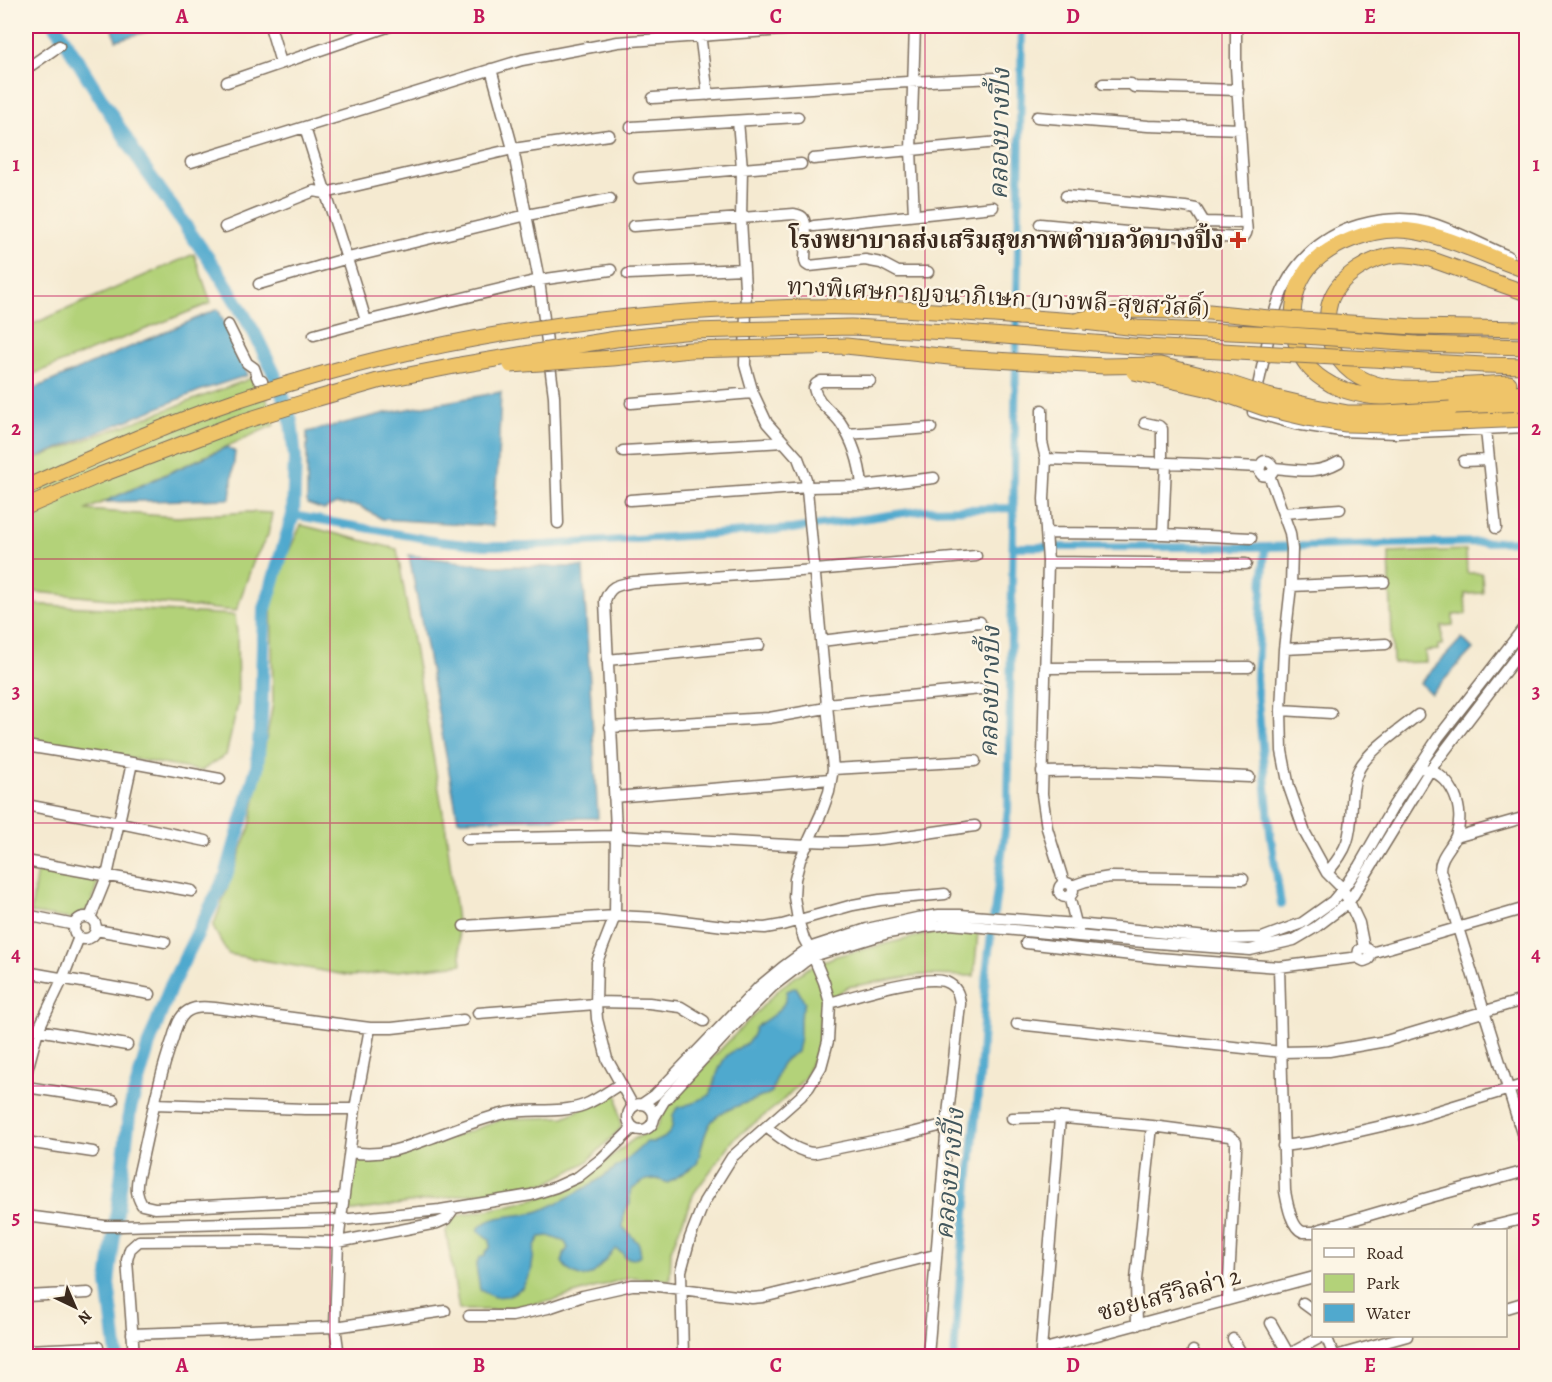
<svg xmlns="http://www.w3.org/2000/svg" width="1552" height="1382" viewBox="0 0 1552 1382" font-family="Alegreya,'Noto Serif Thai',serif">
<rect width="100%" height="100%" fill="#fcf5e5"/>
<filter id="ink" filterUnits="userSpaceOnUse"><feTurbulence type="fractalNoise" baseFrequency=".0167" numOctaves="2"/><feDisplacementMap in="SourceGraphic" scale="12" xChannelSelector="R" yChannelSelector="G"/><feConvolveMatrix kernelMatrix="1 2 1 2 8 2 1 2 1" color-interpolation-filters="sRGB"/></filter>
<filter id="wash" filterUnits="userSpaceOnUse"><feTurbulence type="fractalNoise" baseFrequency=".008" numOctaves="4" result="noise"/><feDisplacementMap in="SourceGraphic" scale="24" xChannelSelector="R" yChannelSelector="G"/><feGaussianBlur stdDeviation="1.35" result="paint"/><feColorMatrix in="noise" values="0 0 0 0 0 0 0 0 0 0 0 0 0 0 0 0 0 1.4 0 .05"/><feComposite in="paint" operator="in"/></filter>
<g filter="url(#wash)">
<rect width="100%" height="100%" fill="#f5ead1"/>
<!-- green -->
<path fill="#b3d279" stroke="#777e4c" stroke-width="1.5" d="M194,254l17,49 -185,74v-50z
M260,375l14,50 -188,85 91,7 71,-5 24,1 -4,22 -14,25 -18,51 -210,-20v-129z
M301,525l96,24 49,281 16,134 -111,12 -123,-22 -15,-27 37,-100 23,-124 -2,-113z
M1466,550l1,23h15l1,20 -18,1 1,20 -13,1v10l-11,1v19h-4v5l-13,1 1,11 -33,1 -4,-110z
M26,604l209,11 2,18 1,71 -12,51 -25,16 -175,-32z
M37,868l61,13 -7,24 -7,7 -13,7 -40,-6z
M978,932l-4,44 -54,-1 -73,12 -27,21 -1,36 -14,34 -26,26 -45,35 -40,54 -23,57 -1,30 -40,-3 -79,24 -56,9h-36l-13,-79 9,-15 52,-10 64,-17 63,-50 22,-10 6,-13 2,-8 117,-121 27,-19 28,-12 95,-23z
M617,1093l4,35 -34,34 -39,21 -202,29 7,-53 51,-4 99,-36 61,-2z"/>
<!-- water -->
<path fill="#50a9ce" stroke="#466a76" stroke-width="1.5" d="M112,26h56l-52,14z
M218,309l30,66 -49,16 -173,71v-70z
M501,392l-3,68 -5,66 -111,-7 -23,-13 -23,-2 -12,6 -17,-6v-72l79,-19z
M227,447l8,5 -5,47 -126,3z
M409,555l83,11 91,1 15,251 -140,2z
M1462,638l11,11 -42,45 -11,-11z
M796,987l9,15 -5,15v19l-3,16c-22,11 -17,20 -25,40 -17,10 -53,16 -62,32 -7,11 -9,28 -13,40l-29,19 -11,-4 -11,1 -15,10 -1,3v11l-6,8 -1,15 16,17 2,11 -8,4 -8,-2 -2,-3 -7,-5c-12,9 -21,32 -36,27 -9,-3 -12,-5 -18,-14l2,-8 4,-6 -3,-6 -16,-6 -9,1 -5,9 -4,27 -9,15 -14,8 -14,1 -14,-7 -4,-24 3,-8 6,-2v-4l5,-4v-8l-13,-10c16,-19 44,-11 65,-20 38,-17 75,-39 104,-68h8l10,-4 5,-5 3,-6 1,-12 4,-7 16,-5 17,-8c5,-13 7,-26 15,-37 11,-14 25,-8 30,-30 14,-12 31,-16 32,-37z"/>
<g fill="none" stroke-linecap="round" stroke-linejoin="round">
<!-- canal -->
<path stroke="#50a9ce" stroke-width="8" d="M293,515l145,26 46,5h44l264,-17 132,-19 90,-2
M1013,547h252l261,-6
M1265,547l-9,132 14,153 11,72
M954,1356l8,-104 18,-177 6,-102 22,-164 14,-783"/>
<!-- river -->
<path stroke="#50a9ce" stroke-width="14" d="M56,26l87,140 79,112 33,56 24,50 12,37 4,37 -2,57 -29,97 -3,105 -4,51 -31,108 -56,112 -21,56 -19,65 -22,174 9,73"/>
</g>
</g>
<g filter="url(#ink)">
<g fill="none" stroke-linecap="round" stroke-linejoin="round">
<!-- minor casing -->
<g stroke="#7c6d5d" stroke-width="13">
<path id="minor" d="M270,26l11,37
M699,26l9,69
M26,69l33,-23
M491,69l22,80 26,131 15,116 4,127
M227,82l163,-56
M1103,84h28l3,3 104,3
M653,98l255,-16 88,-4
M1037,117l111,9 93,3
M631,127l167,-10
M305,128c20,64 42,128 61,193
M813,159l186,-17
M191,162l331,-102 96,-18 219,-16
M639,178l162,-14
M1066,196l119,11 11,2 8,13 -1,14
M914,215l-3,-65 4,-124
M1204,222l42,1
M1040,224l98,9 104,5c6,-4 5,-9 4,-15l-10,-156v-41
M633,226l161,-12c3,1 7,1 9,4 5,6 2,33 2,42l1,4 3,2 56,-6 16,3 17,9h30
M814,226l179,-19
M225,227l89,-36 11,2 188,-44 96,-14
M1508,256c-27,-11 -52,-26 -81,-34 -22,-5 -46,-3 -68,3 -40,12 -69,40 -82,80 -4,11 -6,24 -9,35 -5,24 -11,48 -15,72l42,12 46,7 55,2 130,-6
M628,274l116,-5
M259,284l89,-26 179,-43 83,-16
M228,325l19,38 7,5 4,11 4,2 3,11
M314,335l52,-14 173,-41 72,-10
M631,403l122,-10
M1042,410v32l4,17 -2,40 4,63 -6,232 5,34 17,55
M1145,423l14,3 3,3v34
M1486,430l10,98
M847,434l84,-6
M623,451l161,-9
M1046,459l153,5 60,3
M1464,461l25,-1
M1274,468c-2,4 -1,6 -6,7 -16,5 -6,-28 6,-7 25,2 42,7 65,-6
M1269,475l21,58 2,16 -1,37 -7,63 -3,61 1,41 7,36 16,46 22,40 16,16 16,34 5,25 4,1 3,4 -2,6 -5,2 -4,-2 -2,-4 1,-5 5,-2
M862,486c-2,-23 -9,-45 -22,-64 -8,-11 -23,-19 -26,-34l2,-4 5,-3h49
M630,500l178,-13 54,-1 72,-8
M1283,513l57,-4
M1046,533l117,1 88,4
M1163,534l3,-71
M1048,562l198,2
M1291,586l93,-4
M821,641l159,-19
M1284,649l102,-5
M607,660l152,-15
M1045,668l204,-1
M826,704l155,-15
M1281,710l50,3
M610,727l159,-9 57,-10
M26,746l106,17 88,16
M833,769l142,-8
M1424,769c29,5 42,42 32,67 -5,12 -16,20 -16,34l86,276
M1042,772l65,-1 142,6
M614,797l216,-18
M26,805l94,18 86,18
M1456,837l70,-20
M467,839l149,-3 191,10
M810,841c53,4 113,-8 165,-15
M26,861l166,30
M1327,873c8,-10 16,-19 20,-31 8,-24 1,-50 12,-73 10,-19 42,-40 59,-54
M1059 890a7 7 0 1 1 14 0a7 7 0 1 1-14 0Z
M1072,886l14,-5 24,-4 133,2
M1069,896l9,35
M26,915l49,10
M74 928a11 11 0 1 1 22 0a11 11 0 1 1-22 0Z
M90,918l17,-42 25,-113
M464,926l151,-10 44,2 65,8 41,2 17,-3 71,-20 27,-5 65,-6
M96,930l69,12
M1026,943l132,15 121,9 80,-10
M1371,953l155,-45
M1279,967l6,224c2,11 6,37 18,41 2,0 8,0 11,0
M26,972l124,22
M596,1002l53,1 32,4 23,14
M830,1003c23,-7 96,-29 116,-21 11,5 13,12 14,22l-13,120 -19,232
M478,1013l118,-9
M1017,1024l265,28 47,-1 57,-10 140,-42
M26,1028l101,17
M26,1074l12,-44 24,-50 17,-43
M26,1087l87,13
M628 1117a13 13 0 1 1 26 0a13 13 0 1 1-26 0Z
M154,1104l151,5h50
M642,1104l13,-9 105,-109 23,-19 26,-19 58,-19 50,-11 22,-3h21l117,9 150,15 35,-1 40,-15 31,-22 10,-12 16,-23 35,-61 44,-67 88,-113
M633,1106l-26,-47 -10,-40 -1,-15 1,-42 18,-46 1,-86 -11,-229c5,-16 13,-16 28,-19l182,-12 161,-14
M654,1118l10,-17 77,-83 32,-32 30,-23 10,-7 75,-23 35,-6 27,-3 181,17 119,9 44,-10 22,-13 33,-25 81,-132 96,-126
M1012,1118l42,-1 98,9 77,10 7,5v8l-8,150
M766,1127c14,10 30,25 48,26l94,-19 39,-10
M26,1142l67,10
M1283,1146l29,-4 96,-22 118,-36
M350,1152c32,5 51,-3 81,-14 24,-9 49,-19 75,-25 25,-5 53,1 78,-8 13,-5 25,-14 36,-21
M343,1199l-159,8 -29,1 -13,-3c-6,-10 -6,-17 -4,-28 11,-47 19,-94 35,-139 2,-8 5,-19 12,-25 8,-7 20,-6 30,-5l155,20h22l71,-8
M26,1216l79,10h17l218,-6 100,-10 91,-15 25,-8 22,-10 23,-18 32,-31
M1318,1230l113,-33 95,-26
M1477,1230l49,-12
M26,1296l62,-3
M1303,1303l11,8
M1506,1308l20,-6
M469,1316h43l36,-8 35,-12 49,-11h18l102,13 11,-1 172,-42
M1271,1323l18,32
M1137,1325l-1,-45 16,-154
M132,1334l203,-7 110,-16
M1326,1336l8,20
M1233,1339l10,17
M26,1350l72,-3
M1041,1350l19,-232
M1193,1351l3,5
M1339,1355l68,-19
M134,1356l-7,-96 3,-11 9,-8 124,-1 75,2 99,-19 9,-4 8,-11
M339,1356l-4,-29 3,-85 17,-133 15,-81
M683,1356l-2,-85 9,-33 14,-36 28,-45 69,-61 8,-9 12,-20 7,-26 2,-38 -6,-21 -11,-26 -9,-17 -6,-19 -4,-23 1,-18 5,-19 21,-46 8,-22 4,-23 -27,-290 -8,-21 -31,-35 -14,-30 -8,-28 1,-60 -5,-86 1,-51 -4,-47
M1041,1356v-6l273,-73
M1286,1356l37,-20"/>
</g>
<!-- highway casing -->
<g stroke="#7c6d5d" stroke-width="17">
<path id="highway" d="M1526,270c-37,-12 -91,-41 -130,-40 -27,0 -64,14 -83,33 -24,25 -27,74 -6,102 6,8 16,15 25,20 46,24 142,11 194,7
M1019,317l56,4
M1509,383c-19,1 -37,2 -56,3 -28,2 -59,6 -86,-5 -22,-9 -37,-28 -39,-52 -1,-10 -1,-18 2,-27 8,-26 43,-46 68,-47 11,-1 22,2 32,4l96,34
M1450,409l76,-4"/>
</g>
<!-- minor -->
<use href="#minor" stroke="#fff" stroke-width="10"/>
<!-- highway -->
<use href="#highway" stroke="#efc469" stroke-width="15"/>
<!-- highway-bridge casing -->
<g stroke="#7c6d5d" stroke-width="17" stroke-linecap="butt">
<path id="highway-bridge" d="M1075,321l32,-8 28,-3 74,2 60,6 146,9 111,2
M1084,322l53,6 139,6 141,10 109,3
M511,365l102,-7 77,-8 156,-4 113,12 145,8 56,-1 53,13 55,18 43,10 37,7h38l64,-4
M1134,372l76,17 54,19 43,10 39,6 40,1 140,-6
M26,487c68,-30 137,-62 208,-86 164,-55 335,-85 508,-92 36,-1 72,-3 108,-2 56,1 112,6 169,10
M26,507l74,-32 138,-52 77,-24 63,-18 82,-16 94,-16 62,-10 77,-8 158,-4 115,6 179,14 339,18 42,1"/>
</g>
<!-- highway-bridge -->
<use href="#highway-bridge" stroke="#efc469" stroke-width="15"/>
</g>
</g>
<!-- grid -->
<path fill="none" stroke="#c2185b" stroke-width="1.5" stroke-opacity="0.55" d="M330,26v1330M627,26v1330M925,26v1330M1222,26v1330M26,296h1500M26,559h1500M26,823h1500M26,1086h1500"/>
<!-- markers -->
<path fill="#c8321e" stroke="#fcf5e5" stroke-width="2" d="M1235 231h6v6h6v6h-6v6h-6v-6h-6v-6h6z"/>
<g text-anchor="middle" stroke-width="5" stroke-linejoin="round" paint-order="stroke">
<!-- poi labels -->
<g font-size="24" font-weight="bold" fill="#3b2a1e" stroke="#fcf5e5" text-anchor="end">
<text x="1224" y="248">โรงพยาบาลส่งเสริมสุขภาพตำบลวัดบางปิ้ง</text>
</g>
<!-- street labels -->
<g font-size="24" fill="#3b2a1e" stroke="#fcf5e5">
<text transform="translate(998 297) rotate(3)" y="8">ทางพิเศษกาญจนาภิเษก (บางพลี-สุขสวัสดิ์)</text>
<text transform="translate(1169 1294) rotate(-15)" y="8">ซอยเสรีวิลล่า 2</text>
</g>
<!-- water labels -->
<g font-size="26" font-style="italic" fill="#42565c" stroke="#fcf5e5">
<text transform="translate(999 134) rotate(-89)" y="9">คลองบางปิ้ง</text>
<text transform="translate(989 692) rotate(-89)" y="9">คลองบางปิ้ง</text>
<text transform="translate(949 1174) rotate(-85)" y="9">คลองบางปิ้ง</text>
</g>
</g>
<!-- margin -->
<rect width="1552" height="1382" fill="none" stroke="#fcf5e5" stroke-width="66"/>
<!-- legend -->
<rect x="1312" y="1229" width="195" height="108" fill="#fcf5e5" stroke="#afa495" stroke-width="1.5"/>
<rect x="1324" y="1248" width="30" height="9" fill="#ffffff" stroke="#afa495" stroke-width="1.5"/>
<text x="1366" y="1259" font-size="18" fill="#3b2a1e">Road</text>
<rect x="1324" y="1274" width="30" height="18" fill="#b3d279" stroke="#afa495" stroke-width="1.5"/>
<text x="1366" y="1289" font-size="18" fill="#3b2a1e">Park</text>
<rect x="1324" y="1304" width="30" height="18" fill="#50a9ce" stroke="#afa495" stroke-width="1.5"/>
<text x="1366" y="1319" font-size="18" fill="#3b2a1e">Water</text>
<!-- north arrow -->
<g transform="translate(75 1307) rotate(136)" stroke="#fcf5e5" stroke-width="4.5" paint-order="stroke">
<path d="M0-4.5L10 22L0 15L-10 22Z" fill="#3b2a1e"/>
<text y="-9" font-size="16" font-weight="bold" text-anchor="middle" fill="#3b2a1e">N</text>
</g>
<rect x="33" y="33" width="1486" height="1316" fill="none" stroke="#c2185b" stroke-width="2"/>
<g font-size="20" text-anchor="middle" font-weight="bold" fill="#c2185b">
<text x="182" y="23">A</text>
<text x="479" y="23">B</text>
<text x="776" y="23">C</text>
<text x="1073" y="23">D</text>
<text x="1370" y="23">E</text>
<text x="16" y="171">1</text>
<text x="1536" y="171">1</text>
<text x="16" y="435">2</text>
<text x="1536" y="435">2</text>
<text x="16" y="698">3</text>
<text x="1536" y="698">3</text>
<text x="16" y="961">4</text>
<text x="1536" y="961">4</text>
<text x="16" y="1224">5</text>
<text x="1536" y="1224">5</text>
<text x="182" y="1372">A</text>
<text x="479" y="1372">B</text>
<text x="776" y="1372">C</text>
<text x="1073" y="1372">D</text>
<text x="1370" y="1372">E</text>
</g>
</svg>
